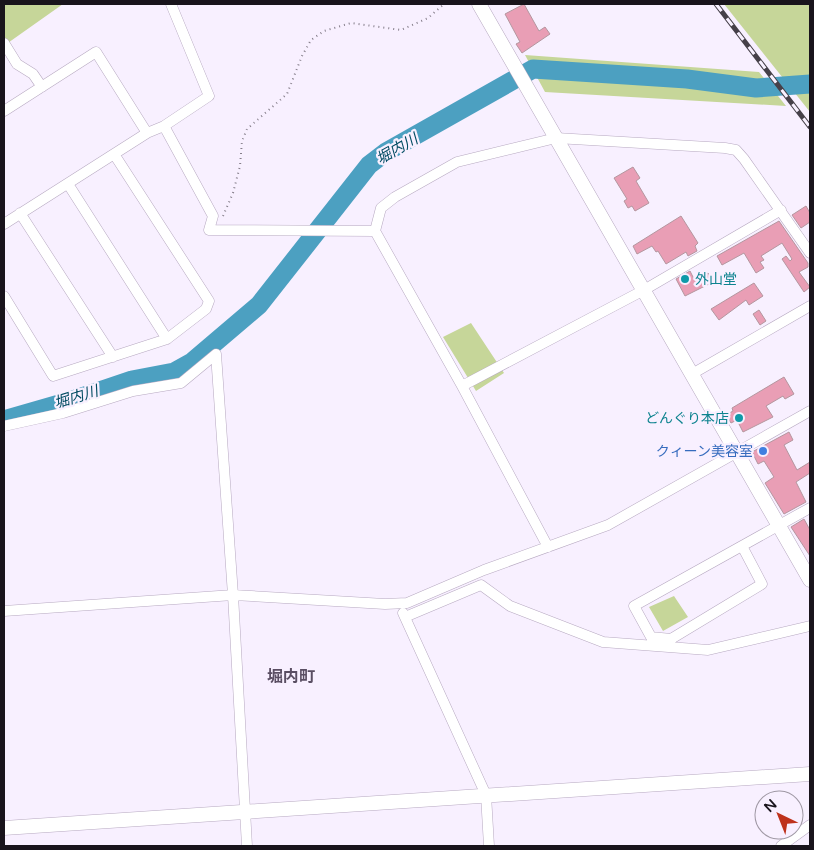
<svg xmlns="http://www.w3.org/2000/svg" width="814" height="850" viewBox="0 0 814 850" font-family="'Varela Round','Noto Sans JP',sans-serif">
<rect width="100%" height="100%" fill="#f8f0ff"/>
<!-- green -->
<path fill="#c6d699" d="M4,4h59l-58,41z
M724,4h86v108z
M525,55l234,17 27,34 -241,-14z
M471,323l33,50 -28,18 -33,-54z
M674,596l14,21 -25,14 -14,-24z"/>
<g fill="none" stroke-linecap="round" stroke-linejoin="round">
<!-- river -->
<path stroke="#4ca0c1" stroke-width="19" d="M4,420l66,-19 62,-21 42,-8 18,-10 67,-57 110,-140 17,-13 147,-83 154,10 69,9 54,-4"/>
</g>
<!-- building -->
<path fill="#e99eb5" stroke="#b4969f" d="M524,4l15,27 6,-4 5,7 -28,19 -6,-9 4,-2 -15,-28z
M633,167l7,11 -4,3 13,22 -14,8 -3,-5 -4,2 -4,-7 3,-2 -13,-21z
M806,206l4,7v9l-9,6 -9,-13z
M681,216l17,27 -3,3 2,5 -9,5 -2,-4 -20,12 -8,-13 -2,1 -4,-6 -15,8 -4,-8z
M779,221l29,42v4l-9,5 11,15 -6,5 -22,-33 4,-3 4,5 2,-2 -10,-16 -21,13 3,4 -4,2 4,6 -8,5 -12,-20 -22,12 -5,-9z
M690,271l5,10 13,-8 5,9 -28,14 -9,-17z
M754,283l9,13 -14,9 -3,-5 -27,20 -8,-11z
M759,310l7,11 -6,4 -7,-11z
M784,377l10,17 -9,5 -2,-3 -17,10 7,11 -30,15 -6,-12 -6,3 -5,-8 7,-4 -1,-3z
M789,432l4,8 -9,5 13,25 13,-8v11l-14,9 10,20 -22,12 -19,-31 9,-6 -10,-16 -6,3 -6,-12z
M804,519l6,11v26l-19,-29z"/>
<g fill="none" stroke-linecap="round" stroke-linejoin="round">
<!-- minor casing -->
<g stroke="#b7a9c1" stroke-width="11">
<path id="minor" d="M4,43l13,21 16,10 9,13
M4,111l92,-59 51,81
M164,126l49,90 -4,14 166,1
M68,184l99,155 39,-30 3,-8 -95,-147
M20,213l93,144
M4,224l143,-91 17,-7 45,-30 -38,-92
M4,296l49,80 114,-37
M692,374l118,-68
M462,386l182,-96 137,-80
M4,426l59,-13 70,-22 48,-8 35,-29 17,241 14,251
M742,546l20,38 -91,55 -20,-2 -17,-31 176,-98
M548,547l-86,-161 -87,-155 6,-23 14,-11 62,-35 99,-24 169,10 11,2 8,9 66,94
M4,611l229,-16 152,9 22,-1 77,-33 124,-45 202,-114
M403,613l83,182 3,51
M405,617l76,-32 29,21 93,36 105,8 102,-24
M781,846l29,-21"/>
</g>
<!-- tertiary casing -->
<g stroke="#b7a9c1" stroke-width="15">
<path id="tertiary" d="M479,4l331,576
M4,828l806,-54"/>
</g>
<!-- path -->
<path stroke="#867f8b" stroke-width="2" stroke-dasharray="1 4" stroke-linecap="butt" d="M223,216l10,-23 7,-27 2,-25 5,-12 40,-35 15,-38 9,-16 13,-9 27,-8 50,7 27,-12 16,-14"/>
<!-- minor -->
<use href="#minor" stroke="#fff" stroke-width="10"/>
<!-- tertiary -->
<use href="#tertiary" stroke="#fff" stroke-width="14"/>
<!-- rail casing -->
<g stroke="#464049" stroke-width="5">
<path id="rail" d="M716,4l94,123"/>
</g>
<!-- rail -->
<use href="#rail" stroke="#f8f0ff" stroke-width="3" stroke-dasharray="9" stroke-linecap="butt"/>
</g>
<!-- markers -->
<g fill="#0f9aa8" stroke="#f8f0ff" stroke-width="2">
<circle cx="685" cy="279" r="5"/>
<circle cx="739" cy="418" r="5"/>
</g>
<circle fill="#3f7fe0" stroke="#f8f0ff" stroke-width="2" cx="763" cy="451" r="5"/>
<g text-anchor="middle" stroke-width="4.5" stroke-linejoin="round" paint-order="stroke">
<!-- culture labels -->
<g font-size="14" fill="#0d838f" stroke="#f8f0ff" text-anchor="start">
<text x="695" y="284">外山堂</text>
<text x="729" y="423" text-anchor="end">どんぐり本店</text>
</g>
<!-- shop labels -->
<g font-size="14" fill="#366cbe" stroke="#f8f0ff" text-anchor="end">
<text x="753" y="456">クィーン美容室</text>
</g>
<!-- water labels -->
<g font-size="15" font-style="italic" fill="#004b62" stroke="#f8f0ff">
<text transform="translate(397 149) rotate(-30)" y="5">堀内川</text>
<text transform="translate(76 397) rotate(-17)" y="5">堀内川</text>
</g>
<!-- quarter labels -->
<g font-size="16" font-weight="bold" fill="#5a4e63" stroke="#f8f0ff">
<text x="291" y="682">堀内町</text>
</g>
</g>
<!-- border -->
<rect width="814" height="850" fill="none" stroke="#19141c" stroke-width="10"/>
<!-- north arrow -->
<g transform="translate(779 815) rotate(317)"><circle r="24" fill="#f8f0ff" stroke="#9f98a4"/>
<path d="M0-4L9 19L0 12L-9 19Z" fill="#be321c"/>
<text y="-8" font-size="14" font-weight="bold" text-anchor="middle" fill="#19141c">N</text>
</g>
</svg>
